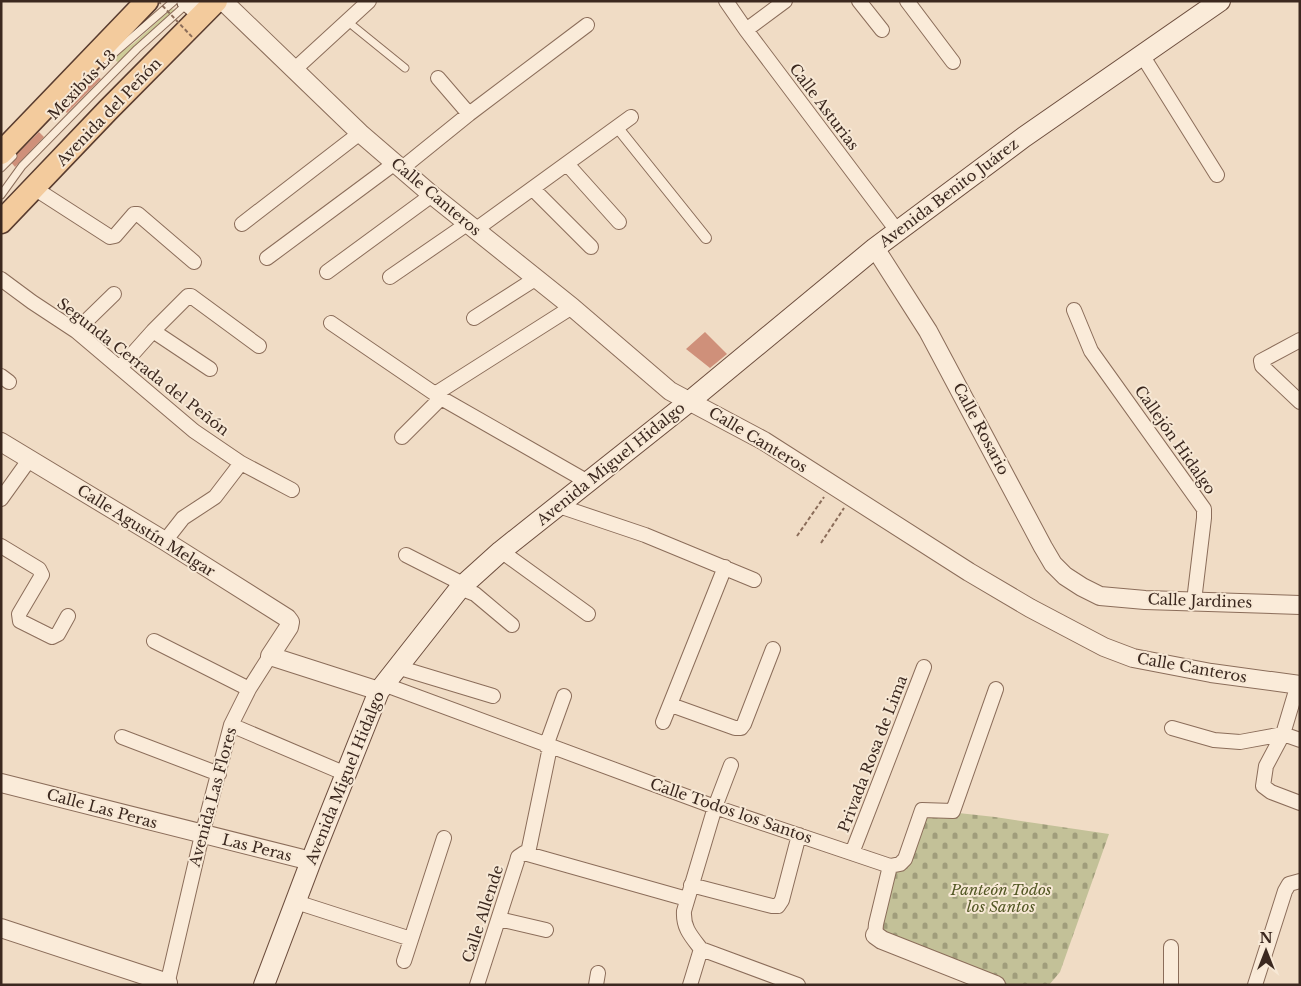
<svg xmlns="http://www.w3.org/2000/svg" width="1301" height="986" viewBox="0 0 1301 986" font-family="'Libre Baskerville',serif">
<defs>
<pattern id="cemetery-stones" width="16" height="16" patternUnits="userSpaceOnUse" patternTransform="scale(1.25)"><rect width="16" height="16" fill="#c3c198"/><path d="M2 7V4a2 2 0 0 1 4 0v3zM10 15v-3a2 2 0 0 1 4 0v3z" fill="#a09d7b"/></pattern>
</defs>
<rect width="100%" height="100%" fill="#f0dcc5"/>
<!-- green -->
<path fill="#cecc99" d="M171,9l4,1 -56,53 -7,-5 22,-15z"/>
<!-- cemetery -->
<path fill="url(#cemetery-stones)" d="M922,809l73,8 114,17 -49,138 -11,13h-46l-128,-55 23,-74z"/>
<!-- building -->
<path fill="#cf907a" d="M95,74l6,5 -34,34 -5,-5z
M39,132l5,5 -29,30 -5,-6z
M705,332l22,22 -17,14 -24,-19z"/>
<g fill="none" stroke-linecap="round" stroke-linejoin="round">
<!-- service casing -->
<g stroke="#8b6d5a" stroke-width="9">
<path id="service" d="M347,21l58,47
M106,60l68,-59
M1,168l12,-12
M1,195l21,-29 115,-117 50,-45"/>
</g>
<!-- pedestrian casing -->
<g stroke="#8b6d5a" stroke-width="12">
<path id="pedestrian" d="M617,127l89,111"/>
</g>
<!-- minor casing -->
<g stroke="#8b6d5a" stroke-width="16">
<path id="minor" d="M726,1l20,29 152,202
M859,1l23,29
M907,1l46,61
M746,30l39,-29
M1142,55l75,120
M295,69l74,-68
M438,78l31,36
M567,164l52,58
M401,169l68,-55 118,-89
M34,188l76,49 5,-1 19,-22h4l56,48
M533,189l58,58
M242,224l118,-91
M475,230l156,-113
M267,258l128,-95
M327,272l105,-77
M390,277l77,-53
M1,279l31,23 44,29 118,100 47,32 51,27
M1074,310l17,41 113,158v9l-10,83
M474,318l61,-39
M331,323l110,75 147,84
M76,331l38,-37
M153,331l57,38
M1300,340l-39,21 1,5 38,36
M120,368l33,-37 35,-35h3l68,50
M1,376l8,6
M435,394l137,-87
M402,437l39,-39
M1,499l28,-39
M559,506l86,29 109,45
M165,541l18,-23 32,-21 26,-34
M1,546l38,23 3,6 -23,39 1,7 32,16 6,-3 10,-18
M501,551l87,63
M406,555l57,29
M460,588l15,6 37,31
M154,641l95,48
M397,667l96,29
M383,684l332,123 175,59 10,-2 5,-5 17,-49 31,1 43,-122
M1298,684l-15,50 -17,32 -3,20 8,6 29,11
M671,705l64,23h6l3,-4 29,-75
M663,722l62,-155
M231,725l115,49
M1172,728l42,12 26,2 43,-8 17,6
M122,737l97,37
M546,746l18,-50
M528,853l22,-106
M852,853l72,-186
M691,885l81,21h6l4,-6 17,-65
M296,902l115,37
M499,919l47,11
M875,935l1,-11 14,-58
M701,949c-10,-13 -18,-21 -17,-38l31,-104 16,-42
M701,949l97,36
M404,961l40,-123
M167,985l35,-150 29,-110 18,-36 21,-33
M477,985l40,-124 1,-4 6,-4 163,46
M596,985l2,-12
M690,985l11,-36
M1171,985v-38
M1255,985l30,-94 4,-7 11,-3"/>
</g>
<!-- tertiary casing -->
<g stroke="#8b6d5a" stroke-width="20">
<path id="tertiary" d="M223,1l137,132 72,62 140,112 98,84 94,50 205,131 61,36 74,39 29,11 78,15 89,12
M875,248l53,83 115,216 10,17 12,12 17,11 18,9 45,4 155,5
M1,442l164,99 122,77 3,4 -1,5 -19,29 109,35
M1,783l310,78
M1,928l167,55
M875,935l7,5 114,45"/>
</g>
<!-- secondary casing -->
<g stroke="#6d4e3e" stroke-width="22">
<path id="secondary" d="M187,1l16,13
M264,985l47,-124 68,-170 81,-103 41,-37 189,-150 185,-153 149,-111 196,-136"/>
</g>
<!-- primary casing -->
<g stroke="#593c2f" stroke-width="25">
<path id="primary" d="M1,153l146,-152
M1,222l107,-112 108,-109"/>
</g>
<!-- path -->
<path stroke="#8b6d5a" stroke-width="2" stroke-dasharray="4 2.5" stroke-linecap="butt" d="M797,536l27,-39
M821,543l23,-35"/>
<!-- service -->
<use href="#service" stroke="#faebd9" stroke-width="7"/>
<!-- pedestrian -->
<use href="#pedestrian" stroke="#faebd9" stroke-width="10"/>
<!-- minor -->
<use href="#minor" stroke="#faebd9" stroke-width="14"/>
<!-- tertiary -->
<use href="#tertiary" stroke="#faebd9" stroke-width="18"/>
<!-- secondary -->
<use href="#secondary" stroke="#faebd9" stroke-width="20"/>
<!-- primary -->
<use href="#primary" stroke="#f3cb9d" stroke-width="22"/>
<!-- path-bridge -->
<path stroke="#8b6d5a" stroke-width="2" stroke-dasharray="4 2.5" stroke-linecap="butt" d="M158,1l36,38"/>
</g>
<g text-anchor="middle" stroke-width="4" stroke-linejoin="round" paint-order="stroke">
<!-- street labels -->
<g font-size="15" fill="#3b281f" stroke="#f7e8d5">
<text transform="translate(82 85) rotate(-46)" y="5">Mexibús L3</text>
<text transform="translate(824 107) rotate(53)" y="5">Calle Asturias</text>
<text transform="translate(109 112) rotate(-46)" y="5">Avenida del Peñón</text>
<text transform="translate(949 193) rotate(-37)" y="5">Avenida Benito Juárez</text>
<text transform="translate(436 197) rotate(40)" y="5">Calle Canteros</text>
<text transform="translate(143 367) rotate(38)" y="5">Segunda Cerrada del Peñón</text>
<text transform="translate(981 429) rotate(62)" y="5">Calle Rosario</text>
<text transform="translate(758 440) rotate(31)" y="5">Calle Canteros</text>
<text transform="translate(1175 440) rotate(55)" y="5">Callejón Hidalgo</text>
<text transform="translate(611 464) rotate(-39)" y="5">Avenida Miguel Hidalgo</text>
<text transform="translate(146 531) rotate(32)" y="5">Calle Agustín Melgar</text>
<text transform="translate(1200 601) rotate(2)" y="5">Calle Jardines</text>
<text transform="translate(1192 668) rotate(10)" y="5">Calle Canteros</text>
<text transform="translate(873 754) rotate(-69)" y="5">Privada Rosa de Lima</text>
<text transform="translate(345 778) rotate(-68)" y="5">Avenida Miguel Hidalgo</text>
<text transform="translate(213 797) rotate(-75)" y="5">Avenida Las Flores</text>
<text transform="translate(102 809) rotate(15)" y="5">Calle Las Peras</text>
<text transform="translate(731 811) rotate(19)" y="5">Calle Todos los Santos</text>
<text transform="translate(257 848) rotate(14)" y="5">Las Peras</text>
<text transform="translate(483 914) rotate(-72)" y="5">Calle Allende</text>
</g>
<!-- park labels -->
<g font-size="15" font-style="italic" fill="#535825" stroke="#f7e8d5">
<text x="1001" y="895">Panteón Todos<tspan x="1001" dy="17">los Santos</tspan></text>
</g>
</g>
<!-- border -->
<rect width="1301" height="986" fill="none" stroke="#3b281f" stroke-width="5"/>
<!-- north arrow -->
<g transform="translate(1266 951)" stroke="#f7e8d5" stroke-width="4" paint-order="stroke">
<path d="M0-4L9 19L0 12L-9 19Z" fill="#3b281f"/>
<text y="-8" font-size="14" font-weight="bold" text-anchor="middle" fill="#3b281f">N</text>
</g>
</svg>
